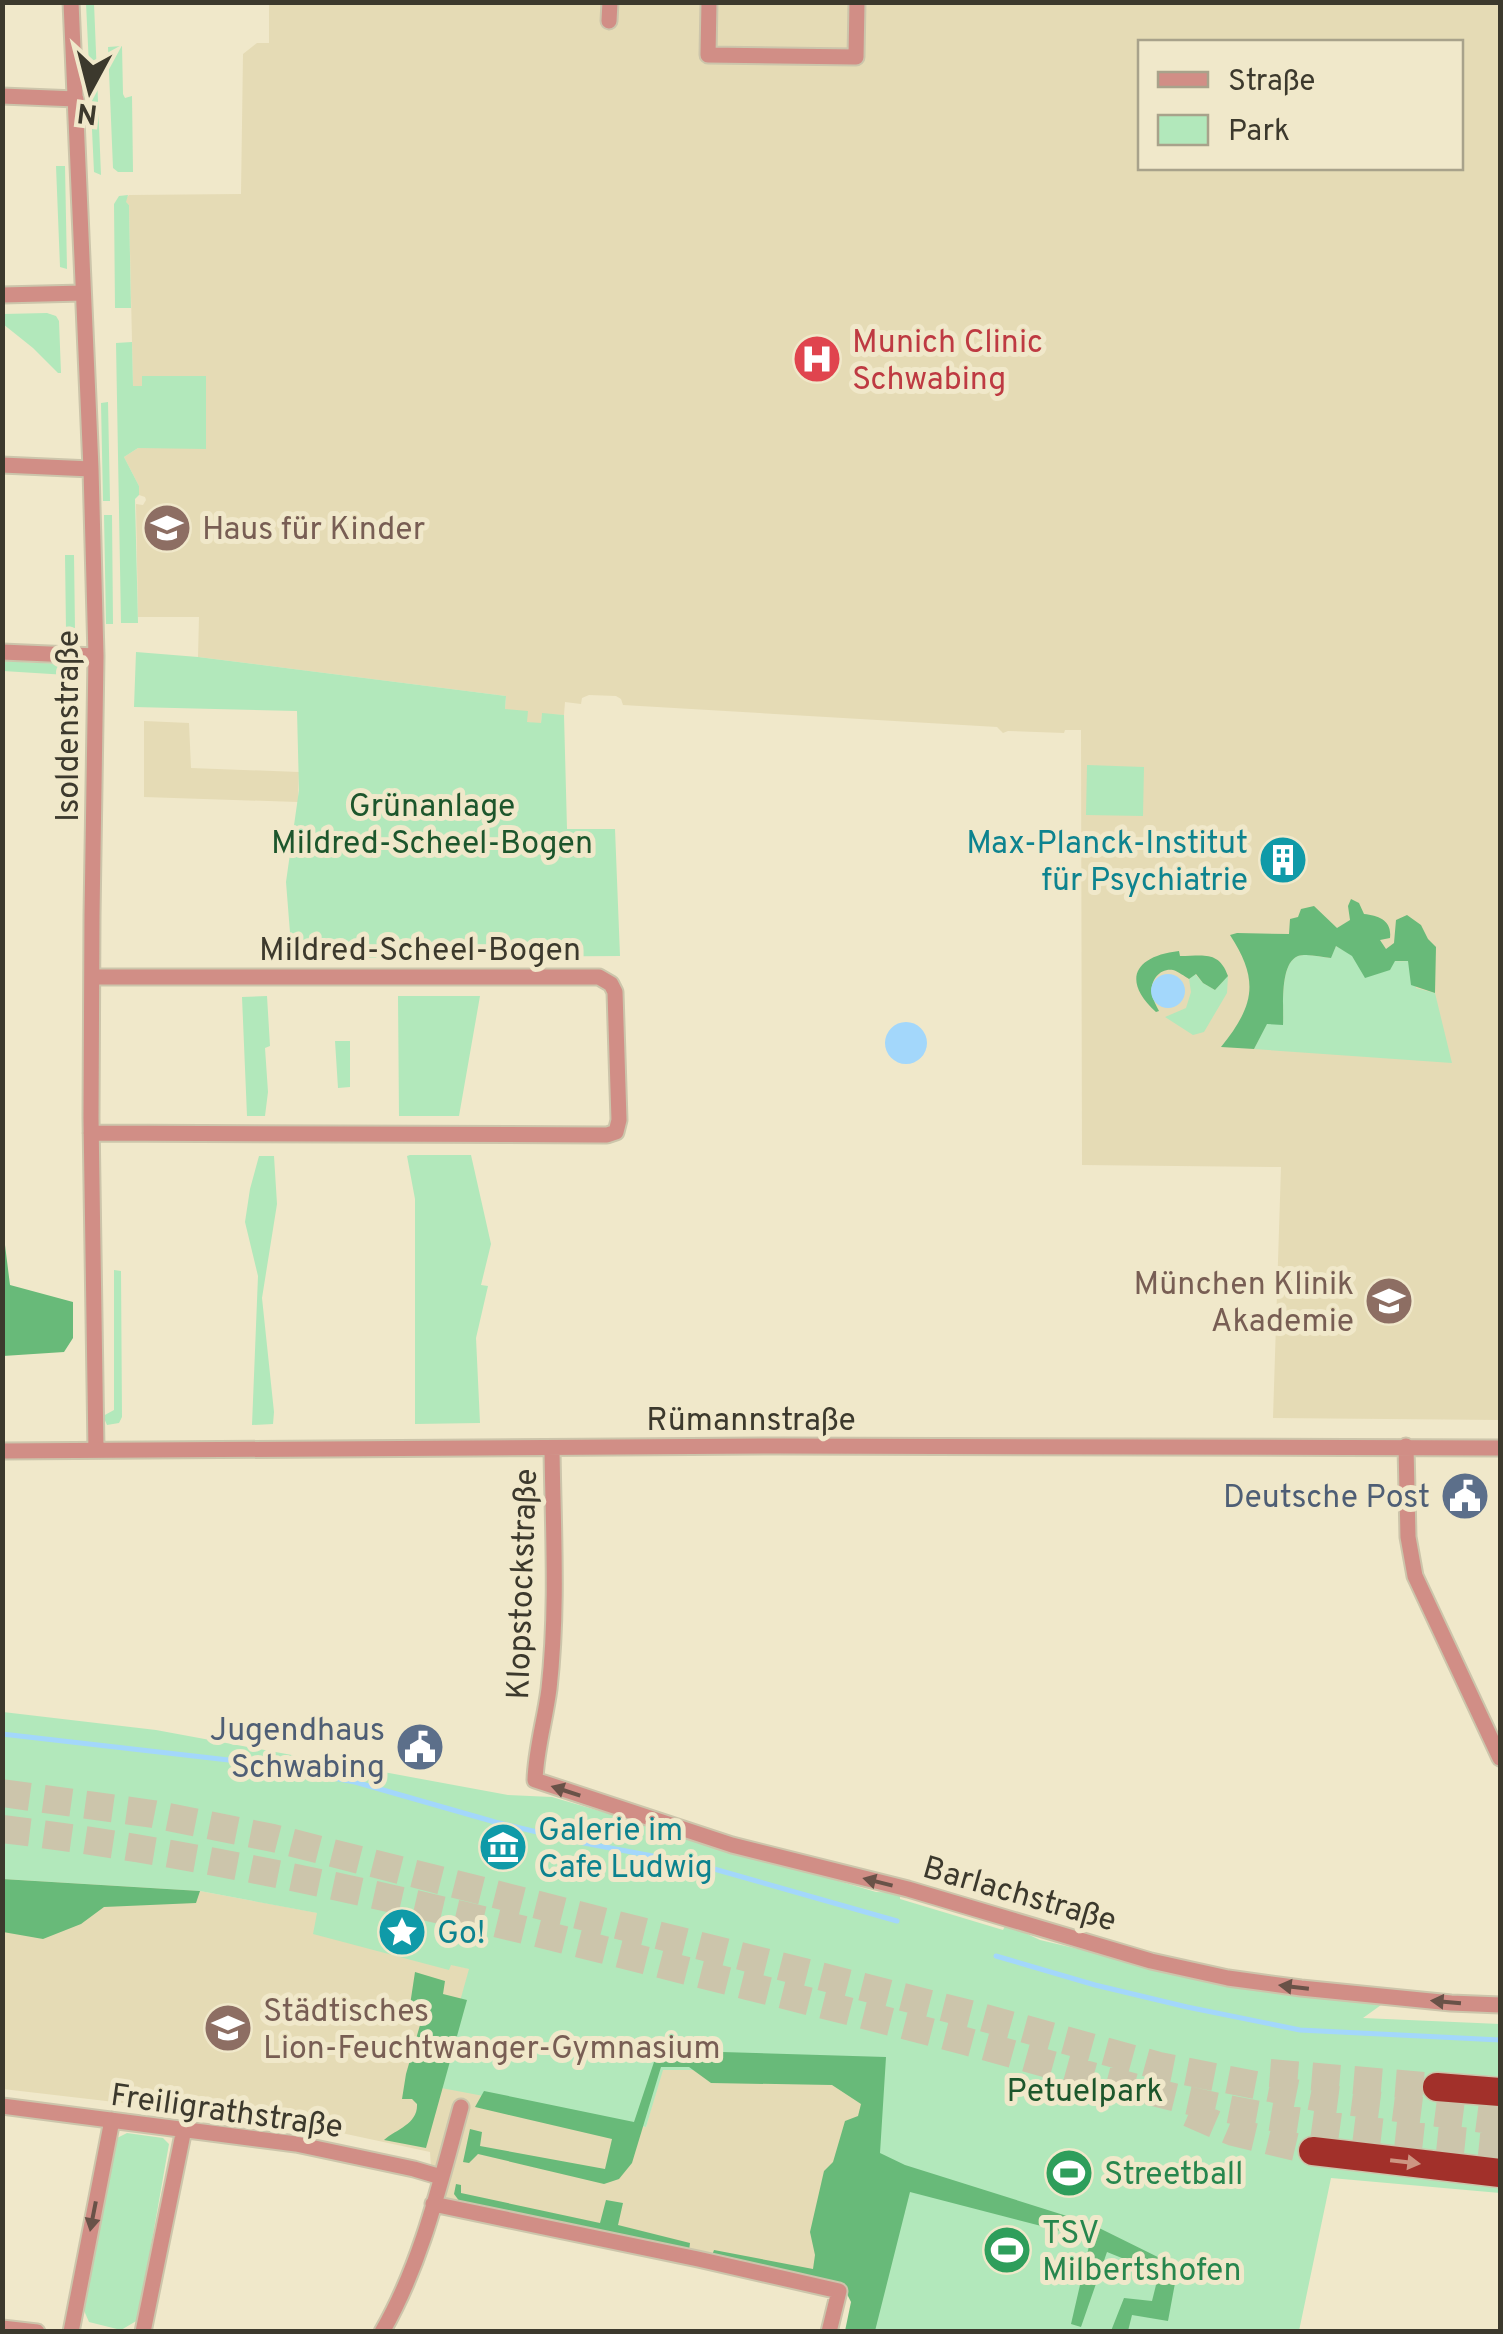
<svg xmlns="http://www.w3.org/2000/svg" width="1503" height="2334" viewBox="0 0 1503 2334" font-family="Overpass,sans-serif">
<rect width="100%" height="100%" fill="#f0e8ca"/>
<!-- built -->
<path fill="#e5dbb5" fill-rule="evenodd" d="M269,3h1231v1417l-227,-2 8,-251 -199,-2 -1,-435h-16l-1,3 -56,-2 -5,2 -6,-6 -374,-22 -2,-6 -5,-3 -27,-1 -7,3 -1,6 -16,-2 -1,13 -22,-1 -1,10 -15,-2 -21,-13 1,-13 -308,-39 1,-40h-61l-2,-113 7,1 3,-5 -1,-3 -6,-2v-9l-15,-29 14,-9 -1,-62h-4l-4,-181 -3,-2v-5l3,-3 112,-1 2,-140 14,-11h12zM1140,42h320v126h-320z
M144,721l45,2 2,45 108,4 -1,30 -154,-5z
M2,1879l198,12 118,22 95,42 57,14 -34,117 210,41 16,-57h218l-3,229 -444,-100 -3,-47 -135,-29 -292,-34z"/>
<!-- green -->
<path fill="#b2e8bb" d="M86,3h8l7,172 -7,-3z
M122,46l1,48 2,4 7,-2 1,76h-15l-5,-4 -5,-121z
M56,166h9l2,103 -7,-2z
M128,195l-2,7 3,3 2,103h-16l-1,-104 5,-8z
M47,313l9,3 3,5 2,52h-3l-25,-25 -30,-24v-10z
M132,342l1,44h9v-10h64v73l-68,-1 -14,9 15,29v9l-4,4 3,124h-17l-5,-280z
M108,402l2,99h-7l-2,-98z
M104,515h8l1,109h-7z
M65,555h9l1,75h-9z
M136,652l62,5 308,39 -1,13 23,2 -1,11 14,1 1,-10 22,2 3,114h48l5,127 -328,2 -6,-76 13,-92 -2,-79 -163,-4z
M2,661l60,3 5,2v9l-64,-4z
M1087,765l57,2 -1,49 -57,-1z
M1336,946c21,13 46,16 72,15l8,27 19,5 17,70 -198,-14 13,-26 16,1c1,-17 -4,-60 15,-68 9,-3 23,1 32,2z
M1195,974l8,9 12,7 13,-14 -1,17 -23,39 -11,3 -28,-18 21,-9 5,-16 -2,-13z
M267,996l3,50 -5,2 3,44 -3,24h-18l-5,-119z
M398,996h82l-21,120h-60z
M335,1041h15v46l-12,1z
M410,1155h61l20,89 -10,41 7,1 -12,52 4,85 -65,1v-225l-8,-43z
M259,1156h15l3,48 -15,94 12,114 -1,12 -21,1 6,-149 -13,-54 5,-33z
M114,1270l7,1 1,146 -3,6 -12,2 -4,-9 11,-6z
M3,1712l153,18 352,65 44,2 324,95 24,1v6l103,31 3,-6 34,16 204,48 137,17 -18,13 137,6v169l-169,-15 -32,153h-430l5,-173 6,-88h-217l-17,57 -210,-40 33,-118 -18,-4 -2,5 -136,-36 4,-21 -117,-22 -197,-12z
M127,2133l36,5 6,6 -31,176 -17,10 -32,-8 -7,-16 35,-168z"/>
<!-- forest -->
<path fill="#68ba79" d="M1351,899l8,4 5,11c15,2 28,6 26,24l-10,2 6,9 8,-6 2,-23 11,-5 14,10 7,14 8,8 -1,46 -24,-8 -3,-24h-13l-5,9 -25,8 -13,-22 -16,-10 -5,12c-10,-1 -24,-5 -33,-2 -19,8 -14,51 -15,69l-16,-1 -13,25 -33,-2c33,-41 39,-66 9,-112l7,-2 52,1 1,-15 8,-2 3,-8 13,-3 23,22 13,-8 -2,-14z
M1179,951l1,5c23,0 39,-6 48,20l-13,14 -12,-7 -7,-9 -7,5c-3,-2 -12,-8 -16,-9 -14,-2 -23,11 -21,24 1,6 4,11 7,17l-3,1c-35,-32 -21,-56 23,-61z
M3,1229l7,56 63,17v36l-9,14 -61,4z
M2,1879l198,12 -4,12 -92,4 -23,17 -38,15 -40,-7z
M415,1972l30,9 -2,13 24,6 -41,148 -42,-8c13,-11 34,-16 33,-36l-5,-5h-10l4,-25 18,-63 -14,-6z
M655,2050l231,7 -6,96 25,12 184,58 89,44 -10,54 -36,-6 -4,16h-17l13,-33 28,3 7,-28 -52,-21 -26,75 -10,-3 18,-78 -9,-10 -170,-44 -35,139h-30l6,-29 -4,-8 -15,-10 -121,-26 3,-8 99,19 2,-14 -5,-23 14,-61 9,-9 12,-41 13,-5 3,-12 -29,-19 -121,-2 -22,-16h-28l-29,96 -13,16 -15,5 -126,-30 -9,9 -6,-1 7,-33 12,3 -2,14 125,23 7,-30 -137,-32 9,-16 150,31 20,-60z
M456,2184l5,1v8l139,30 6,-23 17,3 -5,22 72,18 -1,8 -229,-49 -6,-8z"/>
<!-- water -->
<path fill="#a3d7fb" d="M1151 991a17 17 0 1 1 34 0a17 17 0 1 1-34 0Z
M885 1043a21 21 0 1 1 42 0a21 21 0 1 1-42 0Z"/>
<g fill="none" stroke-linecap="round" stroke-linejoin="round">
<!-- stream -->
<path stroke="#a3d7fb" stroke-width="5" d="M2,1734l244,28 109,20 140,40 89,21 116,22 197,56
M996,1956l99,29 92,22 113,23 200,10"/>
<!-- trunk-tunnel -->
<path stroke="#ccc5ab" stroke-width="28" stroke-dasharray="28 14" stroke-linecap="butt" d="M2,1793l151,21 120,24 701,177 185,51 162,32 179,23
M2,1829c217,26 430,77 642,131 107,27 214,53 321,81 89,24 177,51 268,69 88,17 178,26 267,35
M1270,2073l167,14
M1189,2113l44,19 80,19"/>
<!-- minor casing -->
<g stroke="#ccc5ab" stroke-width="19">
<path id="minor" d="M71,2l20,467 5,187 -4,260 -1,202 5,332
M709,2l-1,53 148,2 1,-55
M609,21l1,-19
M2,96l74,3
M2,295l81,-2
M2,465l89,4
M2,652l94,4
M91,1133l516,2 9,-3 3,-12 -4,-128 -4,-8 -12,-7h-507
M1406,1446l2,91 7,39 85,182
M552,1449c1,79 6,160 -3,240 -4,31 -13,60 -14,91l197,65 176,44 243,72 77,17 73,10 150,15 49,2
M2,1451l778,-5 720,2
M2,2106l294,38 118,25 27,8
M433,2204l265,55 141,32 -10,41
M2,2328l35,4
M71,2332l41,-212
M143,2332l41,-203
M382,2332c40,-69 58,-149 79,-225"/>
</g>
<!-- trunk casing -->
<g stroke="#ccc5ab" stroke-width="31">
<path id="trunk" d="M1437,2087l63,5
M1313,2151l187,22"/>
</g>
<!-- minor -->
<use href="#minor" stroke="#d18e86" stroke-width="15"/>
<!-- trunk -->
<use href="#trunk" stroke="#a2302a" stroke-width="28"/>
</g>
<!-- one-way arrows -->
<defs><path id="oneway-solid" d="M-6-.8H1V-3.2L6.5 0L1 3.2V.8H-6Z" transform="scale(2.5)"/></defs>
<g fill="#695248">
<use href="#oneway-solid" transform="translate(566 1791) rotate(-162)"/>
<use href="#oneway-solid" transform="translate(878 1882) rotate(-166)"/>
<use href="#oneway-solid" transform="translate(1294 1987) rotate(-173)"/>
<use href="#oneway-solid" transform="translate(1446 2002) rotate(-175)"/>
<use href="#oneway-solid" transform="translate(93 2216) rotate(101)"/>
</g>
<use fill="#cd9582" href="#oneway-solid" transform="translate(1405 2162) rotate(7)"/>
<!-- icons -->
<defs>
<g id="hospital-disc" transform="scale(2.5)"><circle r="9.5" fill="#e0444e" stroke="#f0e8ca"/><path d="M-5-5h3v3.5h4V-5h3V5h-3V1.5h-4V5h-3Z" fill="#fff"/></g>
<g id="school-disc" transform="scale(2.5)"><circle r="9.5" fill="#8d6e63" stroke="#f0e8ca"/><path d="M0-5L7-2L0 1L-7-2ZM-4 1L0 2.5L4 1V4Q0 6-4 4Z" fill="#fff"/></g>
<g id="building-disc" transform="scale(2.5)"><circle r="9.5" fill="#0f9aa8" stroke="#f0e8ca"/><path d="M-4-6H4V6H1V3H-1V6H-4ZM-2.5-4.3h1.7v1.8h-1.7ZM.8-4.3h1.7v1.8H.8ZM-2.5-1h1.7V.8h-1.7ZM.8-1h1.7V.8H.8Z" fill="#fff"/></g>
<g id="civic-disc" transform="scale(2.5)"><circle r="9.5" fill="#5c6f8a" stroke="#f0e8ca"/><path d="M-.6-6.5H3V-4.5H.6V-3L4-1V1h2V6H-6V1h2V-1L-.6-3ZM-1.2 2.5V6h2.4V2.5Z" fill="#fff"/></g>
<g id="museum-disc" transform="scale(2.5)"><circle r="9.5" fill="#0f9aa8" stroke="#f0e8ca"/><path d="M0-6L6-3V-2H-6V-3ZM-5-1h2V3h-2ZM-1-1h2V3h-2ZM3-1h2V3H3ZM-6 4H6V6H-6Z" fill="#fff"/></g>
<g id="sight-disc" transform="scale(2.5)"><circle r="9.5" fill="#0f9aa8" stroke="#f0e8ca"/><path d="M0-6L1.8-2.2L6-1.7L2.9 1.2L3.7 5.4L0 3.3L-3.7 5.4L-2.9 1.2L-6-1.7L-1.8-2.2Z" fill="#fff"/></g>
<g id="stadium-disc" transform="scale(2.5)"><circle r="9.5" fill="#2e9e5b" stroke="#f0e8ca"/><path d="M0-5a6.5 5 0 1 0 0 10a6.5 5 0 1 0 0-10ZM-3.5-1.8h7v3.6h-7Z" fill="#fff"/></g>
</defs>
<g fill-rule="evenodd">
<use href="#hospital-disc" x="817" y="359"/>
<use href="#school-disc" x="167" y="528"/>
<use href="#building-disc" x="1283" y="860"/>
<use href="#school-disc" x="1389" y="1301"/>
<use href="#civic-disc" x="1465" y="1496"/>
<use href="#civic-disc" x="420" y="1747"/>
<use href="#museum-disc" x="503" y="1847"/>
<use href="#sight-disc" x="402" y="1932"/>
<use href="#school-disc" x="228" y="2028"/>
<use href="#stadium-disc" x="1069" y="2173"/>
<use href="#stadium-disc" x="1007" y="2250"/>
</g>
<g text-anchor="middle" stroke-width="10" stroke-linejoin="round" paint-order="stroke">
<!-- health labels -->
<g font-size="32" fill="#be3a42" stroke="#f0e8ca" text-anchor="start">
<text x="852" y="352">Munich Clinic<tspan x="852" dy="37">Schwabing</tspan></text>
</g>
<!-- education labels -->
<g font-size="32" fill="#785e54" stroke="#f0e8ca" text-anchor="start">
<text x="202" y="539">Haus für Kinder</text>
<text x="1354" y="1294" text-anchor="end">München Klinik<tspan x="1354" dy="37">Akademie</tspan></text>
<text x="263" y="2021">Städtisches<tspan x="263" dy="37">Lion-Feuchtwanger-Gymnasium</tspan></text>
</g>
<!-- street labels -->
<g font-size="32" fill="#3c392d" stroke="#f0e8ca">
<text transform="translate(67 726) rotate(-90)" y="11">Isoldenstraße</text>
<text x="420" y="960">Mildred-Scheel-Bogen</text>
<text x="751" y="1430">Rümannstraße</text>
<text transform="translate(521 1584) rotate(-88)" y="11">Klopstockstraße</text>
<text transform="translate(1020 1893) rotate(16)" y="11">Barlachstraße</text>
<text transform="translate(227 2110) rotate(8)" y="11">Freiligrathstraße</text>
</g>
<!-- park labels -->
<g font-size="32" fill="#1c562c" stroke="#f0e8ca">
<text x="432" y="816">Grünanlage<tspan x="432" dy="37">Mildred-Scheel-Bogen</tspan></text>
<text x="1085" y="2101">Petuelpark</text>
</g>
<!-- culture labels -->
<g font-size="32" fill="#0d838f" stroke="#f0e8ca" text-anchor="start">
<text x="1248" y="853" text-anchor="end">Max-Planck-Institut<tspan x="1248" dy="37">für Psychiatrie</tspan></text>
<text x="538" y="1840">Galerie im<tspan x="538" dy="37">Cafe Ludwig</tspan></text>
<text x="437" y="1943">Go!</text>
</g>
<!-- service labels -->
<g font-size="32" fill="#4e5e75" stroke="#f0e8ca" text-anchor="end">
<text x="1430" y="1507">Deutsche Post</text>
<text x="385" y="1740">Jugendhaus<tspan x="385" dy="37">Schwabing</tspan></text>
</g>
<!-- leisure labels -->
<g font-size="32" fill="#27864d" stroke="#f0e8ca" text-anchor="start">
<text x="1104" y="2184">Streetball</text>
<text x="1042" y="2243">TSV<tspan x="1042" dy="37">Milbertshofen</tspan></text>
</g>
</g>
<!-- border -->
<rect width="1503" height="2334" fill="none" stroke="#3c392d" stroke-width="10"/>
<!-- legend -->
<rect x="1138" y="40" width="325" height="130" fill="#f0e8ca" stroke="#a8a28b" stroke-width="2.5"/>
<rect x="1158" y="72" width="50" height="15" fill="#d18e86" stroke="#a8a28b" stroke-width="2.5"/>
<text x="1228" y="90" font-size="30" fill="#3c392d">Straße</text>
<rect x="1158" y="115" width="50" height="30" fill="#b2e8bb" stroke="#a8a28b" stroke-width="2.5"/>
<text x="1228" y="140" font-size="30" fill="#3c392d">Park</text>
<!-- north arrow -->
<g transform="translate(90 90) rotate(187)" stroke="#f0e8ca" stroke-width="8" paint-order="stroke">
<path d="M0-8L18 38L0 25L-18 38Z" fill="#3c392d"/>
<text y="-15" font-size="28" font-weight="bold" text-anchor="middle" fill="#3c392d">N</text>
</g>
</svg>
